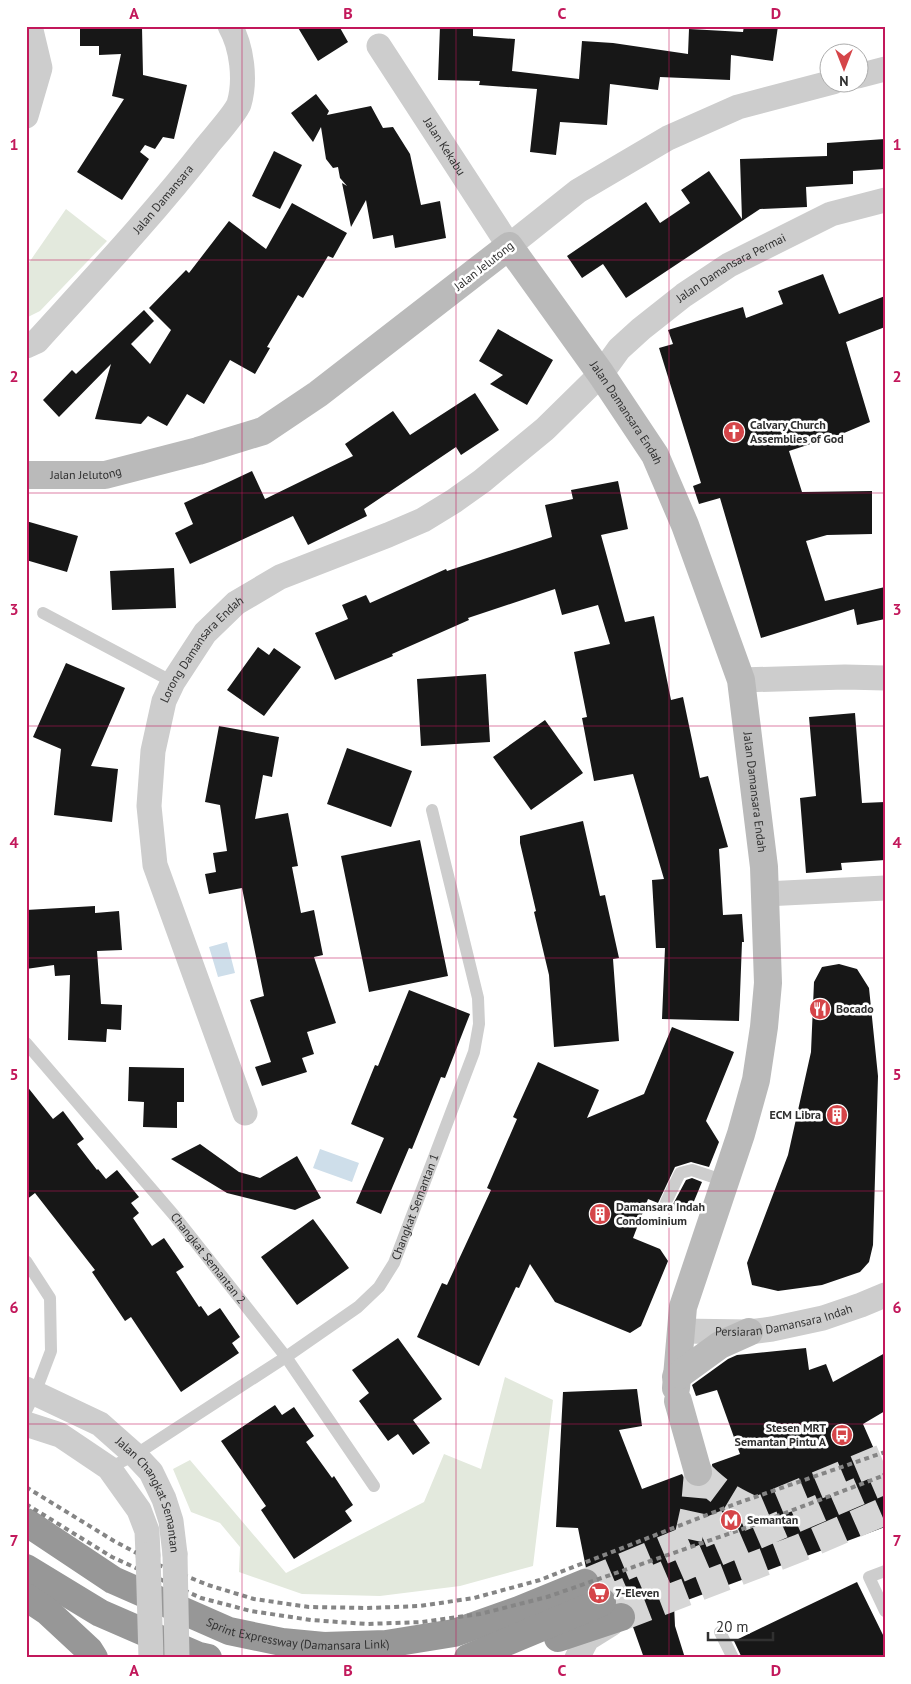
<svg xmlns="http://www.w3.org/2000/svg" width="911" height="1684" viewBox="0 0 911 1684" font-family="'PT Sans',sans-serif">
<rect width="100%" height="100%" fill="#fff"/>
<!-- green -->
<path fill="#e3e9dd" d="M66,209l41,32 -67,70 -14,7v-55l2,1z
M505,1377l48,23 -20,166 -73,20 -80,10 -78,-2 -63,-22 1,-25 -20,-24 -29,-11 -18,-43 17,-9 96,113 138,-71 20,-48 37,15z"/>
<!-- water -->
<path fill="#cedeea" d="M227,942l8,31 -17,4 -9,-30z
M320,1149l39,14 -7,19 -39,-14z"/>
<!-- building -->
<path fill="#171717" d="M80,26l62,1 1,48 44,10 -13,54 -11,-2 -8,12 -10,-4 -5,7 9,7 -27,41 -45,-28 47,-73 -12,-3 9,-42 -22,1v-9h-19z
M297,26h42l9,16 -30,19z
M440,26h33v10l42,3 -3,32 67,8 3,-38 31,2 75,11 1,-25 54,3 1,-6h34l-5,35 -42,-6 -1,25 -70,-3 -2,13 -48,-6 -3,41 -47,-3 -4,33 -26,-3 7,-63 -58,-4 1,-4 -42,-1z
M316,94l13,17 -2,4 44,-9 12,22 10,-1 17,27 11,51 19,-4 6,37 -51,10 -2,-13 -20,4 -7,-39 -15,27 -9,-44 5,3 -7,-8 -2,-11 -5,1 -7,-9 -5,-32 -8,15 -22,-29z
M885,139v30l-32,2v13l-47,3 1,20 -47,2 -134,89 -23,-34 -21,14 -15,-22 79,-54 14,21 30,-20 -9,-13 28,-19 33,48 -2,-60 87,-3v-13z
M274,151l28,14 -22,44 -28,-13z
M292,203l55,30 -14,25 -5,-2 -25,42 -5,-3 -31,52 3,1 -15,26 -25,-14 -26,44 -17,-10 -20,32 -19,-10 -7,8 -46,-5 16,-55 -52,53 -16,-17 29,-30 4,4 68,-64 10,11 -23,23 19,20 21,-34 -22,-22 37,-38 3,3 40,-52 37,28z
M823,274l16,40 46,-18v31l-39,15 24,80 -26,11 -55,18 13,41 70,-1v43l-45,1 -21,6 19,60 60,-14v32l-28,6 -3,-16 -93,29 -41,-140 -21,6 -6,-18 8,-3 -42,-135 14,-4 -5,-14 75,-23 3,11 37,-14 -5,-13z
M498,329l55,31 -26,45 -37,-21 13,-9 -24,-14z
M475,393l24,37 -38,25 -5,-8 -92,62 3,7 -59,29 -15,-29 -103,48 -15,-31 18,-9 -9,-21 68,-32 13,28 88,-43 -8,-12 48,-33 17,24z
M618,481l10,48 -27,6 24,87 29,-6 17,84 12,-3 17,81 8,-2 20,71 -9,2 4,66 19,-1 2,28h-2l-3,79 -77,-2 3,-71h-9l-4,-68 12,-1 -31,-105 -39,7 -12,-63 5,-1 -13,-65 36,-8 -12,-39 -36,10 -7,-26 -87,29 1,2 -77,34 1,2 -58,24 -20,-47 33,-14 -6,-14 24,-10 4,8 76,-34 1,2 105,-34 -7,-32 28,-6 -2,-9z
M26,521l52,15 -11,36 -41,-12z
M174,568l2,40 -64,2 -2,-39z
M258,647l11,8 5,-7 27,19 -37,49 -37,-26z
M66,663l59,25 -34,78 27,3 -6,53 -58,-7 7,-66 -28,-12z
M486,674l4,68 -69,4 -4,-67z
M855,713l7,90 23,-1v58l-44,3 1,7 -36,3 -6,-75 16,-2 -7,-79z
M545,720l38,53 -52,37 -38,-53z
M219,726l60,11 -7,40 -9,-2 -8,44 33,-6 10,53 -6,1 9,46 13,-3 9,45 -9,2 22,66 -29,9 7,22 -12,4 5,14 -45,14 -7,-19 16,-5 -21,-62 14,-4 -22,-108 -33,6 -4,-20 11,-2 -3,-19 14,-2 -7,-46 -15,-3z
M347,748l65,23 -21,56 -64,-23z
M583,821l17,75 5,-1 14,63 -6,1 6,82 -65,6 -5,-72 -15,-63 2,-1 -16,-68v-7z
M420,840l28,136 -79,16 -28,-136z
M95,906v7l24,-2 3,39 -25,1 4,53 21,1 -1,25 -14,-1 -1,13 -38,-2 2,-65 -15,1 -1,-11 -28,4v-59z
M839,964l18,5 12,19 9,88 -5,169 -4,17 -9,10 -38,13 -44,6 -26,-6 -5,-22 41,-108 23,-103 3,-70 8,-15z
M409,990l61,24 -25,64 -4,-1 -29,72 -3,-1 -28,66 -25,-11 28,-65 -33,-14 24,-59 3,1z
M672,1027l62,25 -28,69 13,21 -10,25 -18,-5 -16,5 -17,36 -10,-4 -15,39 27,11 8,12 -27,65 -11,7 -75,-31 -25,-38 -11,24 -3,-1 -37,79 -62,-29 25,-54 5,2 44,-95 -4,-2 30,-69 -4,-2 25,-55 61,28 -12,28 57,-24z
M129,1067l55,1v34h-7v26l-34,-1 1,-25 -16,-1z
M26,1085l27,34 10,-8 21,28 -7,5 20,26 1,-1 8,10 11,-9 22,27 -8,6 8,10 -6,5 19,28 12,-8 20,29 -8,5 23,35 2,-1 7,10 12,-8 20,29 -8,6 7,10 -58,39 -50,-75 -6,4 -33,-49 3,-2 -60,-77 -9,7z
M200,1144l39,28 21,6 37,-22 24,42 -26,12 -68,-17 -56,-34z
M692,1178l10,4 -10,24 -10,6 -11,-4 15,-28z
M313,1219l36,49 -52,37 -36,-48z
M398,1338l44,61 -29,21 17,23 -17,12 -15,-21 -10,7 -29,-40 10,-8 -17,-23z
M806,1348l3,22 17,-6 7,18 52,-29v58l-22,13 18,41 4,23v39l-211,78 1,21 10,32h-41l-11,-31 3,-6v-8l-4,-7 -7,-4h-8l-1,-6 -4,-6 -8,-3h-4v-9l-5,-7 -9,-3 -8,-40 -22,-1 7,-135 74,-3 5,37 -23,4 23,59 40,-15 5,9 7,4h8l7,-4 4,-7 -1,-12 28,-10 -23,-64 -21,6 -4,-11 36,-26 9,-4z
M275,1405l7,10 12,-8 20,29 -8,6 26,36 2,-2 19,29 -8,6 7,10 -58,38 -33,-49 5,-4 -45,-65z
M857,1582l28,57v19h-143l-8,-17z"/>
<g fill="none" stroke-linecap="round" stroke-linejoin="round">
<!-- secondary-tunnel -->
<path stroke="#d6d6d6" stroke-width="28" stroke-dasharray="28 14" stroke-linecap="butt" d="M698,1472c20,20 31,27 57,39
M688,1539l7,-32 3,-35"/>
<!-- highway-tunnel -->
<path stroke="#d6d6d6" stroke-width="28" stroke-dasharray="28 14" stroke-linecap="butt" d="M585,1583l300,-126
M602,1602l283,-122
M621,1617l179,-69 85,-37"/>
<!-- lane -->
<g stroke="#cdcdcd" stroke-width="12">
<path d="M43,613l130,69"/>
<path id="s1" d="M26,1043l147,171 113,143 88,129"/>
<path d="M666,1202l14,-29 12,-3 33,11"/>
<path d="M26,1261l24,37 1,53 -16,42 -9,18"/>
<path id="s2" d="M109,1468l26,-13 151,-98 72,-50 21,-20 15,-24 80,-211 5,-28 -1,-26 -46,-188"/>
<path d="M885,1571l-16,6 16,34"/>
<path d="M720,1632l13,26"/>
</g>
<!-- street -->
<g stroke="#cdcdcd" stroke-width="25">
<path id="s3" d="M379,46l130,200 69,-55 90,-53 70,-31 95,-25"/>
<path d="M858,76l27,-7"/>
<path d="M26,116l14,-48 -10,-42"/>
<path id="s4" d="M26,346l11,-5c58,-64 117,-127 170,-195 8,-10 28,-32 32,-42 7,-24 3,-57 -9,-78"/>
<path d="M741,680l104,-3 40,1"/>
<path d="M765,894l120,-6"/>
<path id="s5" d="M245,1113l-90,-248 -6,-59 4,-55 11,-50 9,-19 32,-49 31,-30 44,-26 108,-42 35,-15 31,-19 28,-20 63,-52 56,-55 18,-25 22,-20 43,-34 45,-30 102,-51 54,-14"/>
<path id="s6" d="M680,1331l69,1 23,-3 51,-11 38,-13 24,-10"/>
<path id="s7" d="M26,1389l74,35 35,31 16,17 13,27 7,22 4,33"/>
<path d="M26,1424l34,11 49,33 30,42 8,21 1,24"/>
<path d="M577,1658l10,-19 24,-15"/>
</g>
<!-- secondary -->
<g stroke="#bababa" stroke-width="28">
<path id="s8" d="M26,475h79l93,-24 65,-20 55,-37 191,-148 92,128 54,81 30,70 56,155 23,187 4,116 -4,44 -8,53 -15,54 -58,173 -7,81"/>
<path d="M676,1377l44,-32 29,-13"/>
<path d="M678,1401l20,71"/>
</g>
<!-- highway -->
<g stroke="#979797" stroke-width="28">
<path id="s9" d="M26,1522l87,58 116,51 53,11 42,4 62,-2 68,-11 65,-23 66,-27"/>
<path d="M26,1568l74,45 99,43 9,2"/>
<path d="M26,1597l21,14 42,39 5,8"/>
<path d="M558,1638l63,-21"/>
<path d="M468,1658l134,-56"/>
</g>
<!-- rail -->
<path stroke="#858585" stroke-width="4" stroke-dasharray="5 4" stroke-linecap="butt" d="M26,1487l88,54 45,24 49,20 46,14 55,8 58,1 53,-2 54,-8 66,-18 195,-76 150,-52
M26,1504l86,53 89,41 50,13 60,9 56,4 55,-2 58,-8 67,-17 204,-71 134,-51"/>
<!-- street-bridge -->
<path stroke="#cdcdcd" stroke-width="25" d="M175,1554l2,104
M148,1555l3,103"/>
</g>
<!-- grid -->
<path fill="none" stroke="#c2185b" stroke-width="1" stroke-opacity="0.55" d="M242,26v1632M456,26v1632M669,26v1632M26,260h859M26,493h859M26,726h859M26,958h859M26,1191h859M26,1424h859"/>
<!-- icons -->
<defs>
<g id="church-disc" transform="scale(1.125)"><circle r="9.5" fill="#d54549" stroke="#fff"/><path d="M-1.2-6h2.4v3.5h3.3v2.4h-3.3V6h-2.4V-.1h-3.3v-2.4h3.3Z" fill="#fff"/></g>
<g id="restaurant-disc" transform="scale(1.125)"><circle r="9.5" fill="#d54549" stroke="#fff"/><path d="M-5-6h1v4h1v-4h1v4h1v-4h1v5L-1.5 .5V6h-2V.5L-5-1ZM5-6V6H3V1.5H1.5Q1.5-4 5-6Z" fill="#fff"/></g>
<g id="building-disc" transform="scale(1.125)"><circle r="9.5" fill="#d54549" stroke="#fff"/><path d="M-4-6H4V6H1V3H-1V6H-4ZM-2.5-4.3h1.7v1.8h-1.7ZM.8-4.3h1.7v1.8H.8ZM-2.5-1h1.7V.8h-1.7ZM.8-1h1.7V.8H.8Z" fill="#fff"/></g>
<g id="bus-disc" transform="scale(1.125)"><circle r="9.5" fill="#d54549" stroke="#fff"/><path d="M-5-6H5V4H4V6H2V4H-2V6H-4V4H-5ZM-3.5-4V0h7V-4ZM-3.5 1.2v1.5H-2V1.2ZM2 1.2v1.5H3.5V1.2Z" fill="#fff"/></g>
<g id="metro-disc" transform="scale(1.125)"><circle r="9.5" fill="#d54549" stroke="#fff"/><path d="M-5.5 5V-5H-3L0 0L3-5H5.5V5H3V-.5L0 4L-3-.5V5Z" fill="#fff"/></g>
<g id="supermarket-disc" transform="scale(1.125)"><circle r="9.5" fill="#d54549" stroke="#fff"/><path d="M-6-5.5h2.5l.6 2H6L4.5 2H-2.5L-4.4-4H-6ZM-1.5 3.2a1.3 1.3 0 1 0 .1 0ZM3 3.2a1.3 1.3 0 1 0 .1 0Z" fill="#fff"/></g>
</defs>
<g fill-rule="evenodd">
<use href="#church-disc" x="734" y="432"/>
<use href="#restaurant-disc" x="820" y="1009"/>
<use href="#building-disc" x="837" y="1115"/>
<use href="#building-disc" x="600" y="1214"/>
<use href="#bus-disc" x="842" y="1435"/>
<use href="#metro-disc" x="731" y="1520"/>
<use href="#supermarket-disc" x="599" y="1593"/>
</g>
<g text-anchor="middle" stroke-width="5" stroke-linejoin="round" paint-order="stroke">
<!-- street labels -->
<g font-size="12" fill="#303030" stroke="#fff">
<text dy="4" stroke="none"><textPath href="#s3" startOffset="120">Jalan Kekabu</textPath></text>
<text dy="4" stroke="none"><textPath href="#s4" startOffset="202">Jalan Damansara</textPath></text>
<text transform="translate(484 266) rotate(-38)" y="4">Jalan Jelutong</text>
<text dy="4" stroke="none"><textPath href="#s5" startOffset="1158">Jalan Damansara Permai</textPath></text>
<text dy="4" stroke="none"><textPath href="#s8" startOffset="755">Jalan Damansara Endah</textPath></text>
<text dy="4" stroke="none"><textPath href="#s8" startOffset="60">Jalan Jelutong</textPath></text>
<text dy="4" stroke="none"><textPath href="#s5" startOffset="494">Lorong Damansara Endah</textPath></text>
<text dy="4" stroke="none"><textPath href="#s8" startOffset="1160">Jalan Damansara Endah</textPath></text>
<text dy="4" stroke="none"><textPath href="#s2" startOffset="414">Changkat Semantan 1</textPath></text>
<text dy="4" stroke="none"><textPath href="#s1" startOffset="282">Changkat Semantan 2</textPath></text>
<text dy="4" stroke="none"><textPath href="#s6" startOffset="105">Persiaran Damansara Indah</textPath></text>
<text dy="4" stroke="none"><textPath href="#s7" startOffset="171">Jalan Changkat Semantan</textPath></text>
<text dy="4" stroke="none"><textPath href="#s9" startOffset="300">Sprint Expressway (Damansara Link)</textPath></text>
</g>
<!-- poi labels -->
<g font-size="12" font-weight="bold" fill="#303030" stroke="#fff" text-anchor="start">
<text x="750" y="429">Calvary Church<tspan x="750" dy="14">Assemblies of God</tspan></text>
<text x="836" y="1013">Bocado</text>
<text x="821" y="1119" text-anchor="end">ECM Libra</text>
<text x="616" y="1211">Damansara Indah<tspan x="616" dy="14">Condominium</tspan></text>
<text x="826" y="1432" text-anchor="end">Stesen MRT<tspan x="826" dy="14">Semantan Pintu A</tspan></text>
<text x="747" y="1524">Semantan</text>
<text x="615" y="1597">7-Eleven</text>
</g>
</g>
<!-- border -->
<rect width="911" height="1684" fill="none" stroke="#ffffff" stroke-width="55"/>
<!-- north arrow -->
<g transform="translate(844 68) rotate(180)"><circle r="24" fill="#ffffff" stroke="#acacac"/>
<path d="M0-4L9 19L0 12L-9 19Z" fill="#d54549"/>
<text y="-8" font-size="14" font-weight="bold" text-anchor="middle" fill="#303030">N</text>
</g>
<!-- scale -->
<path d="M708 1632v8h65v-8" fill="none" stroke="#303030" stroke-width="2.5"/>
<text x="716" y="1632" font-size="15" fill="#303030" stroke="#ffffff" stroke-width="4" paint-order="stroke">20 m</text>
<rect x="28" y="28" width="856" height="1628" fill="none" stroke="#c2185b" stroke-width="2"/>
<g font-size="16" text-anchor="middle" font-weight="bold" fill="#c2185b">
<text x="134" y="19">A</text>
<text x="348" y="19">B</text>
<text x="562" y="19">C</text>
<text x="776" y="19">D</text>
<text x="14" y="150">1</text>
<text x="897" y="150">1</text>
<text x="14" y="382">2</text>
<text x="897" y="382">2</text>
<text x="14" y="615">3</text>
<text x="897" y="615">3</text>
<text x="14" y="848">4</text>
<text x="897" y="848">4</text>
<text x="14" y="1080">5</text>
<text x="897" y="1080">5</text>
<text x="14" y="1313">6</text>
<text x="897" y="1313">6</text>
<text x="14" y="1546">7</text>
<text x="897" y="1546">7</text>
<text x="134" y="1676">A</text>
<text x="348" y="1676">B</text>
<text x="562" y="1676">C</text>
<text x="776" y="1676">D</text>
</g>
</svg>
